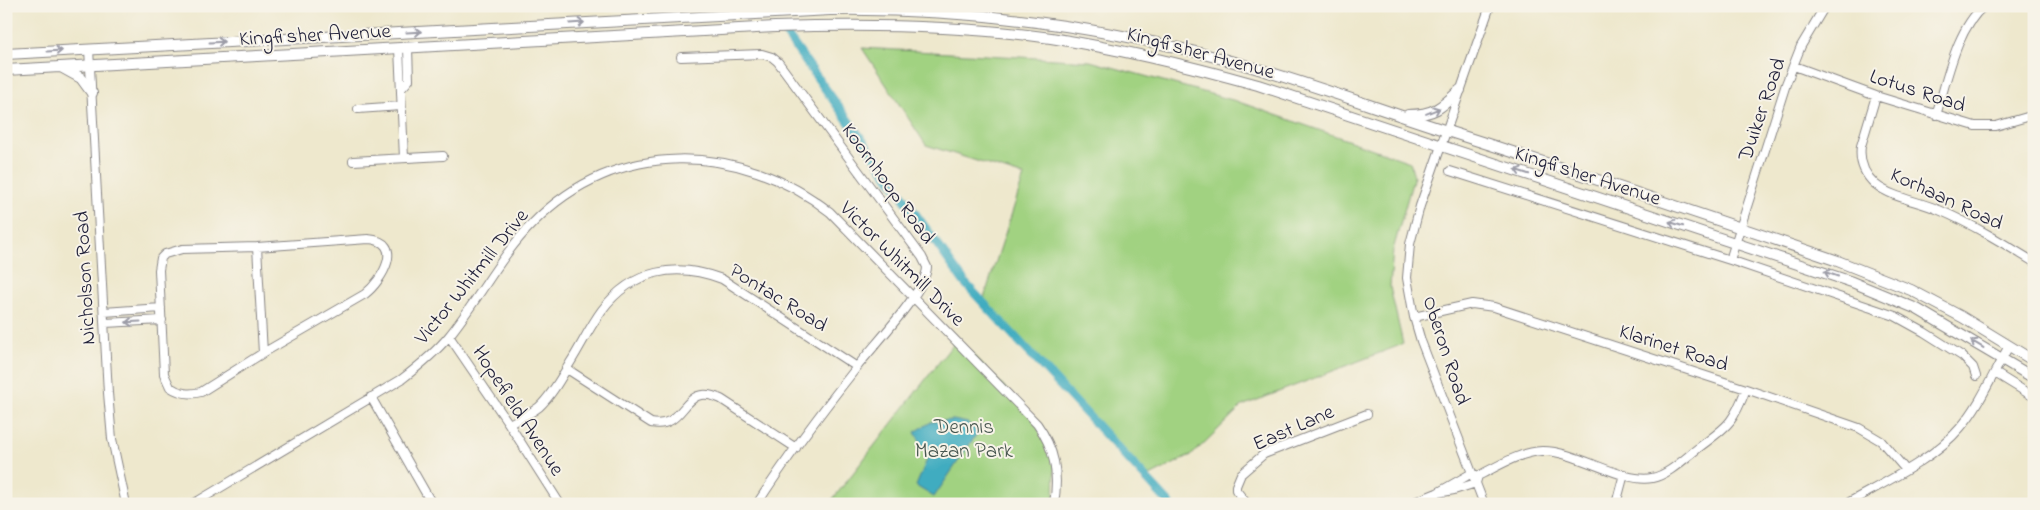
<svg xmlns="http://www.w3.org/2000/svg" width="2040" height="510" viewBox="0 0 2040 510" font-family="'Indie Flower',sans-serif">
<rect width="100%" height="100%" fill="#f7f3e8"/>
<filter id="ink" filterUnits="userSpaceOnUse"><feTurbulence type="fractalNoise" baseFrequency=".02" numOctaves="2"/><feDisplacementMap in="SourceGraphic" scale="10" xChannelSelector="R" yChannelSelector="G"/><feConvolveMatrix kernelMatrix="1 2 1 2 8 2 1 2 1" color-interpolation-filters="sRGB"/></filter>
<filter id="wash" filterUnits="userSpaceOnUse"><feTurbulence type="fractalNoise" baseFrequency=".0096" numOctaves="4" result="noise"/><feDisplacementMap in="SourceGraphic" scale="20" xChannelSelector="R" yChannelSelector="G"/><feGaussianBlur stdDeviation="1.12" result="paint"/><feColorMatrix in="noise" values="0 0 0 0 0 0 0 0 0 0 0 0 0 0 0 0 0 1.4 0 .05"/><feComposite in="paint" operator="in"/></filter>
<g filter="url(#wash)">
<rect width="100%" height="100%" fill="#eee8cd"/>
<!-- green -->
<path fill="#a1d281" stroke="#627a5e" d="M862,48l228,13 146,40 174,61 4,14 -21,74 -3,37 13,57 -161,62 -49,48 -49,25 -162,-175 42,-128 -98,-31z
M957,339l85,86 13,36 -1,43h-225z"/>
<!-- water -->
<path fill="#41acc0" stroke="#32677e" d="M953,420l15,3 10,9 -44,65 -18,-11 12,-29 -13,-25 16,-10z"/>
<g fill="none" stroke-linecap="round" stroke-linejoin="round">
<!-- canal -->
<path stroke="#41acc0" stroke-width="9" d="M786,34l179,249 205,221"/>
</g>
</g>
<g filter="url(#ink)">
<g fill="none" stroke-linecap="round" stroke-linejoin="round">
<!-- minor casing -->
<g stroke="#888584" stroke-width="10">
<path id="minor" d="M399,48l5,110
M89,49l19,344 4,46 14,65
M681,57l81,-3 10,3 6,5 144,195 5,10c0,23 -55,80 -70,100 -35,44 -69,89 -100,137
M1794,66l82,30 99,30h21l38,-11
M401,89l8,-9 -1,-32
M1876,96l-15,50c-2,15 3,28 14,38 17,14 44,17 64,26 33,14 64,33 95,52
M358,109l43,-3
M1936,115c11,-34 20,-86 48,-109
M353,161l90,-5
M1450,171l280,89 165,56 29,16 38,24 11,11 3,9
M368,239c38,2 14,42 -3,55l-102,59 -62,39c-12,3 -21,2 -31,-5l-6,-13 -5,-104 2,-12 4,-4 17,-5 75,-2z
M257,247l6,106
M1730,260l56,-176 15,-38 24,-40
M104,312l57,-4
M1414,317l58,-13 22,3 252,82 113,39 22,13 25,29
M105,323l57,-3
M449,336l60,88 51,80
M567,369l84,54c37,7 30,-43 70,-24l75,49
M1995,373l39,24
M371,397l61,107
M509,424c10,-5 21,-10 30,-17 13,-12 22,-29 31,-44 11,-17 20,-37 32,-53 31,-41 74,-48 120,-31l135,88
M1437,493l17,-3 22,-7 2,-7c20,-10 42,-24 64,-25 33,-1 81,33 110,27 16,-3 32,-19 45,-29 30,-23 35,-23 49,-60
M193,504l209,-125c17,-13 34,-27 47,-43 30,-37 51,-80 84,-113 82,-85 208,-81 297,-11l207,212c18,25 22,50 17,80
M1247,504l-11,-14v-4l5,-12 23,-20 103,-40
M1410,504l27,-11 35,-20 4,2
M1484,504l-63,-163 -7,-24 -7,-39 3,-34 10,-38 70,-200
M1616,504l8,-30
M1846,504c37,-21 87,-44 114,-76 21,-24 33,-55 49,-82"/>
</g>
<!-- tertiary casing -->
<g stroke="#888584" stroke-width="12">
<path id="tertiary" d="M6,54l824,-44c133,-2 265,15 393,49 76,20 149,48 224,72 130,41 259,85 388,129l76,30 51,27 72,44
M61,67l20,11 11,15
M6,70l769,-43c93,-3 185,-2 276,11 70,11 139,28 207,47l594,197 65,27 117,69
M1408,115c26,0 34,-8 52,-25"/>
</g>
<!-- minor -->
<use href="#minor" stroke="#fff" stroke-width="8"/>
<!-- tertiary -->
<use href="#tertiary" stroke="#fff" stroke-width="10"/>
</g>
<!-- one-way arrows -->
<defs><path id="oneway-shaft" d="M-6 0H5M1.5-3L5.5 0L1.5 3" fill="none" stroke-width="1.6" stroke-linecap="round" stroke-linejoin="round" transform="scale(1.25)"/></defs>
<g stroke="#9c9ca7">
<use href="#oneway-shaft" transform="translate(577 23) rotate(-4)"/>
<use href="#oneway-shaft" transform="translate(414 32) rotate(-3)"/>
<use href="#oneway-shaft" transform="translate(217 42) rotate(-3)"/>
<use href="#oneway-shaft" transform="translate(55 51) rotate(-4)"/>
<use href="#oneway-shaft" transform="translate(1433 111) rotate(-22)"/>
<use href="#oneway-shaft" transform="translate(1522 172) rotate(-162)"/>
<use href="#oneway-shaft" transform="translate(1676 224) rotate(-162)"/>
<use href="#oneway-shaft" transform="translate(1831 274) rotate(-161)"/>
<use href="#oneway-shaft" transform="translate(133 322) rotate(177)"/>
<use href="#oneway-shaft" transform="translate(1977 344) rotate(-149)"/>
</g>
</g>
<g text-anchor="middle" stroke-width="4" stroke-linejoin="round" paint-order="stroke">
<!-- street labels -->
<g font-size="21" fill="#22223b" stroke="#f7f3e8">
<text transform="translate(315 34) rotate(-3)" y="7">Kingfisher Avenue</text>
<text transform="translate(1201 52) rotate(15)" y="7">Kingfisher Avenue</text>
<text transform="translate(1918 90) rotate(18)" y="7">Lotus Road</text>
<text transform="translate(1761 109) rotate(-71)" y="7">Duiker Road</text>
<text transform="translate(1588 175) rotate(18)" y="7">Kingfisher Avenue</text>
<text transform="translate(889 183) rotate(54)" y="7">Koornhoop Road</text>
<text transform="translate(1947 198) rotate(25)" y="7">Korhaan Road</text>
<text transform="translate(903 263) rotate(45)" y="7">Victor Whitmill Drive</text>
<text transform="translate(471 276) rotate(-51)" y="7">Victor Whitmill Drive</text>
<text transform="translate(84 278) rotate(-93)" y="7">Nicholson Road</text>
<text transform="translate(779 297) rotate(32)" y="7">Pontac Road</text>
<text transform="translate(1674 347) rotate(18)" y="7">Klarinet Road</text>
<text transform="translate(1447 350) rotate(72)" y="7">Oberon Road</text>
<text transform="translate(519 410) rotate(57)" y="7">Hopefield Avenue</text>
<text transform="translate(1293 427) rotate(-24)" y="7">East Lane</text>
</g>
<!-- park labels -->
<g font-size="21" fill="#485750" stroke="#f7f3e8">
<text x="964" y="433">Dennis<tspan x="964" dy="24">Mazan Park</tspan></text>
</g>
</g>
<!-- margin -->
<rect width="2040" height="510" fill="none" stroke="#f7f3e8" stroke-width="25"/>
</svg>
